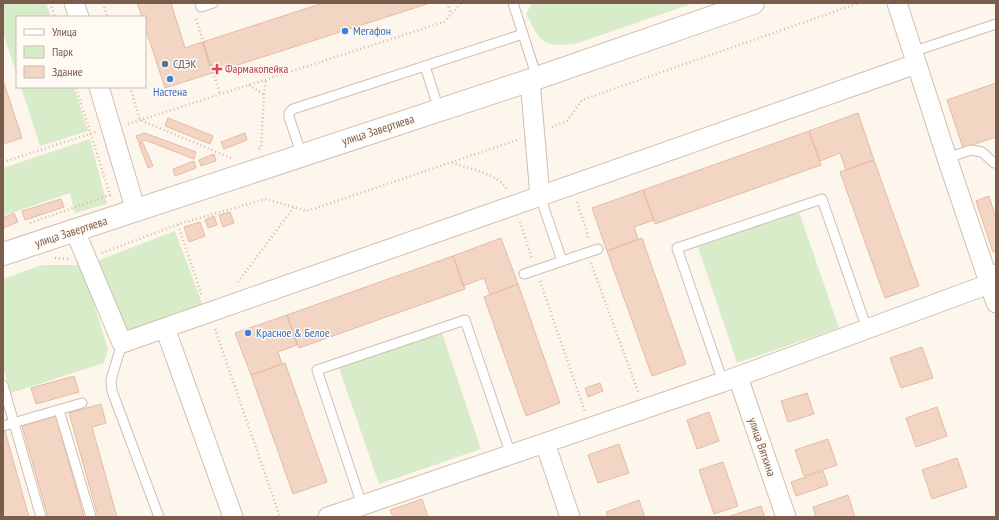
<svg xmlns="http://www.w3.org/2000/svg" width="999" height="520" viewBox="0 0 999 520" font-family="'PT Sans Narrow',sans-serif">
<rect width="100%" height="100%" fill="#fdf6ec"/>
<!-- green -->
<path fill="#d8ecc9" d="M9,3h37l5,14h-34v58l-14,-42v-28z
M532,3h162l-119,41c-34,3 -34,-2 -49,-30z
M21,87h53l14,44 -48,15z
M90,139l17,65 -32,9 -5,-20 -67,23v-48z
M799,212l40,116 -102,35 -39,-116z
M175,231l28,75 -81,31 -28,-75z
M42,265h40l26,84 -4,14 -93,30 -8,-26v-88z
M442,333l39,116 -102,35 -40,-116z"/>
<!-- building -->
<path fill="#f3d5c3" stroke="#e6bba3" d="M137,3h34l14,45 17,-6 10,31 -47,15 -20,-61v-10h-3z
M323,3h107l-217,70 -10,-31z
M3,80l19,58 -19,6z
M996,83v54l-33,11 -16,-48z
M858,113l16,47 -28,10 -6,-17 -20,8 -11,-30z
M168,118l45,18 -3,8 -45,-18z
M809,131l12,34 -166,59 -12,-34z
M145,133l51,19 -2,7 -49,-19 -6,3 -3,-7z
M245,133l2,7 -23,9 -3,-7z
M143,143l10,23 -5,2 -9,-24z
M214,154l2,7 -15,5 -2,-6z
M874,160l45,126 -34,12 -45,-126z
M194,161l2,7 -21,8 -2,-7z
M643,190l11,30 -20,7 4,12 -31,12 -15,-43z
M989,196l7,22v33l-3,1 -17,-51z
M61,199l3,8 -39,13 -3,-9z
M230,212l4,11 -11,4 -4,-12z
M14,213l4,9 -15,6v-10z
M214,216l3,9 -9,3 -3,-8z
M200,222l5,14 -16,6 -5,-15z
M501,238l17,46 -28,11 -6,-17 -21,8 -10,-30z
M642,238l44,126 -34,12 -45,-125z
M453,256l12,33 -166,59 -12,-33z
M518,284l42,119 -34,13 -42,-119z
M287,315l10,30 -19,7 4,12 -31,11 -16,-42z
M922,347l11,31 -32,10 -11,-30z
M285,363l42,119 -34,12 -42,-119z
M74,376l5,16 -43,12 -5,-16z
M600,383l3,8 -15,6 -3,-9z
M807,393l7,21 -26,8 -7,-21z
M101,404l5,19 -14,4 25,90h-19l-29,-104z
M937,407l10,29 -31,11 -10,-29z
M709,412l10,29 -22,8 -10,-29z
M56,416l28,101h-36l-26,-91z
M5,431l24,86h-26v-85z
M828,439l9,26 -33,11 -9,-26z
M619,444l10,29 -31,10 -10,-28z
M957,458l10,29 -35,12 -10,-29z
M723,462l15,44 -24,8 -15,-44z
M823,471l5,14 -32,11 -5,-14z
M848,495l7,22h-39l-3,-10z
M422,499l6,18h-35l-3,-7z
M639,500l6,17h-37l-2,-5z
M761,506l4,11h-35v-1z"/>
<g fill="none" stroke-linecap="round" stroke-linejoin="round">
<!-- lane casing -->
<g stroke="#d1beb0" stroke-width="11">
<path id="lane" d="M200,3l1,4 12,-4
M513,3l24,75
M912,52l84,-28
M425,66l14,44
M302,156l-13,-39v-4l4,-4 230,-75
M947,158l24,-8 11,2 12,11
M540,196l22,65
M524,274l74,-25
M122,343l-11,37 1,11 47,126
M723,382l-46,-134 145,-49 45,130
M3,385l38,132
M59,410l32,107
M3,426l79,-23
M362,505l-45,-135 148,-50 46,135"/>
</g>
<!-- street casing -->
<g stroke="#d1beb0" stroke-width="21">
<path id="street" d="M74,3l5,14
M897,3l50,155 49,145
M530,80l10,116
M99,87l37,124
M75,231l47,112 794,-279
M165,328l68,189
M738,377l48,140
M545,443l25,74
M328,517l395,-135 266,-98 7,-10"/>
</g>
<!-- secondary casing -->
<g stroke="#d6c0b0" stroke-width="24">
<path id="secondary" d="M3,254l534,-176 216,-75"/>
</g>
<!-- path -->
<path stroke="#d9b8a5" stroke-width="2.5" stroke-dasharray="1 3" stroke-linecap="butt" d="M50,3l5,14
M103,3l4,14
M447,3l4,11
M196,19l24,75
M249,85l15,10
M130,87l10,33 91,38
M128,124l316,-102 17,-19
M552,127l15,-6 15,-21 277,-97
M259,149l2,-1 3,-53 2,-15
M3,162l93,-30
M452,163c15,5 48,11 55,27
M577,202l10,30 1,7
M520,222l12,37
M30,223l80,-28 -34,-108
M178,225l24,71
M102,253l80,-30 84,-24 41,12 210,-71
M55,258l13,1
M591,263l48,131
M540,281l45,131
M238,282l56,-75
M215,329l65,188"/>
<!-- lane -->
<use href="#lane" stroke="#fff" stroke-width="9"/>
<!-- street -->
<use href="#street" stroke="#fff" stroke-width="19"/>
<!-- secondary -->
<use href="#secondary" stroke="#fff" stroke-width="22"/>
</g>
<!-- markers -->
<g fill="#3f7fe0" stroke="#fffaf3" stroke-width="1.5">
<circle cx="345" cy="31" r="4"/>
<circle cx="170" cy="79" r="4"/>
<circle cx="248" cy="333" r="4"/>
</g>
<circle fill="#5c6f8a" stroke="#fffaf3" stroke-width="1.5" cx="165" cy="64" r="4"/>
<path fill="#e0444e" stroke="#fffaf3" stroke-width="1.5" d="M215 63h4v4h4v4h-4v4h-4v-4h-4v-4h4z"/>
<g text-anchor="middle" stroke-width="3" stroke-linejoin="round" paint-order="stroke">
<!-- shop labels -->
<g font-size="12" fill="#366cbe" stroke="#fffaf3" text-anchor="start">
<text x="353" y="35">Мегафон</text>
<text x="170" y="96" text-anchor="middle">Настена</text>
<text x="256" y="337">Красное &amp; Белое</text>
</g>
<!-- service labels -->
<g font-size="12" fill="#4e5e75" stroke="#fffaf3" text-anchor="start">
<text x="173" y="68">СДЭК</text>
</g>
<!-- health labels -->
<g font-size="12" fill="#be3a42" stroke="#fffaf3" text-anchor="start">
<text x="225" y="73">Фармакопейка</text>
</g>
<!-- street labels -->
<g font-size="12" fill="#7a5c4d" stroke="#fffaf3">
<text transform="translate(378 130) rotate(-18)" y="4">улица Завертяева</text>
<text transform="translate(71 232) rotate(-18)" y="4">улица Завертяева</text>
<text transform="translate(762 447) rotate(71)" y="4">улица Вяткина</text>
</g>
</g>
<!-- border -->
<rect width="999" height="520" fill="none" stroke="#7a5c4d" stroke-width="8"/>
<!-- legend -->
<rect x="16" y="16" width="130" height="72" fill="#fffaf3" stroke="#cabbb1"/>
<rect x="24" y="29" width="20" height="6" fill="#ffffff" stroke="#cabbb1"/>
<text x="52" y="36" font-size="12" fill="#7a5c4d">Улица</text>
<rect x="24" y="46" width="20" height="12" fill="#d8ecc9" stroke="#cabbb1"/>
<text x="52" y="56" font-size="12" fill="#7a5c4d">Парк</text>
<rect x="24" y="66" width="20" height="12" fill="#f3d5c3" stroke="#cabbb1"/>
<text x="52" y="76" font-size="12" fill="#7a5c4d">Здание</text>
</svg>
